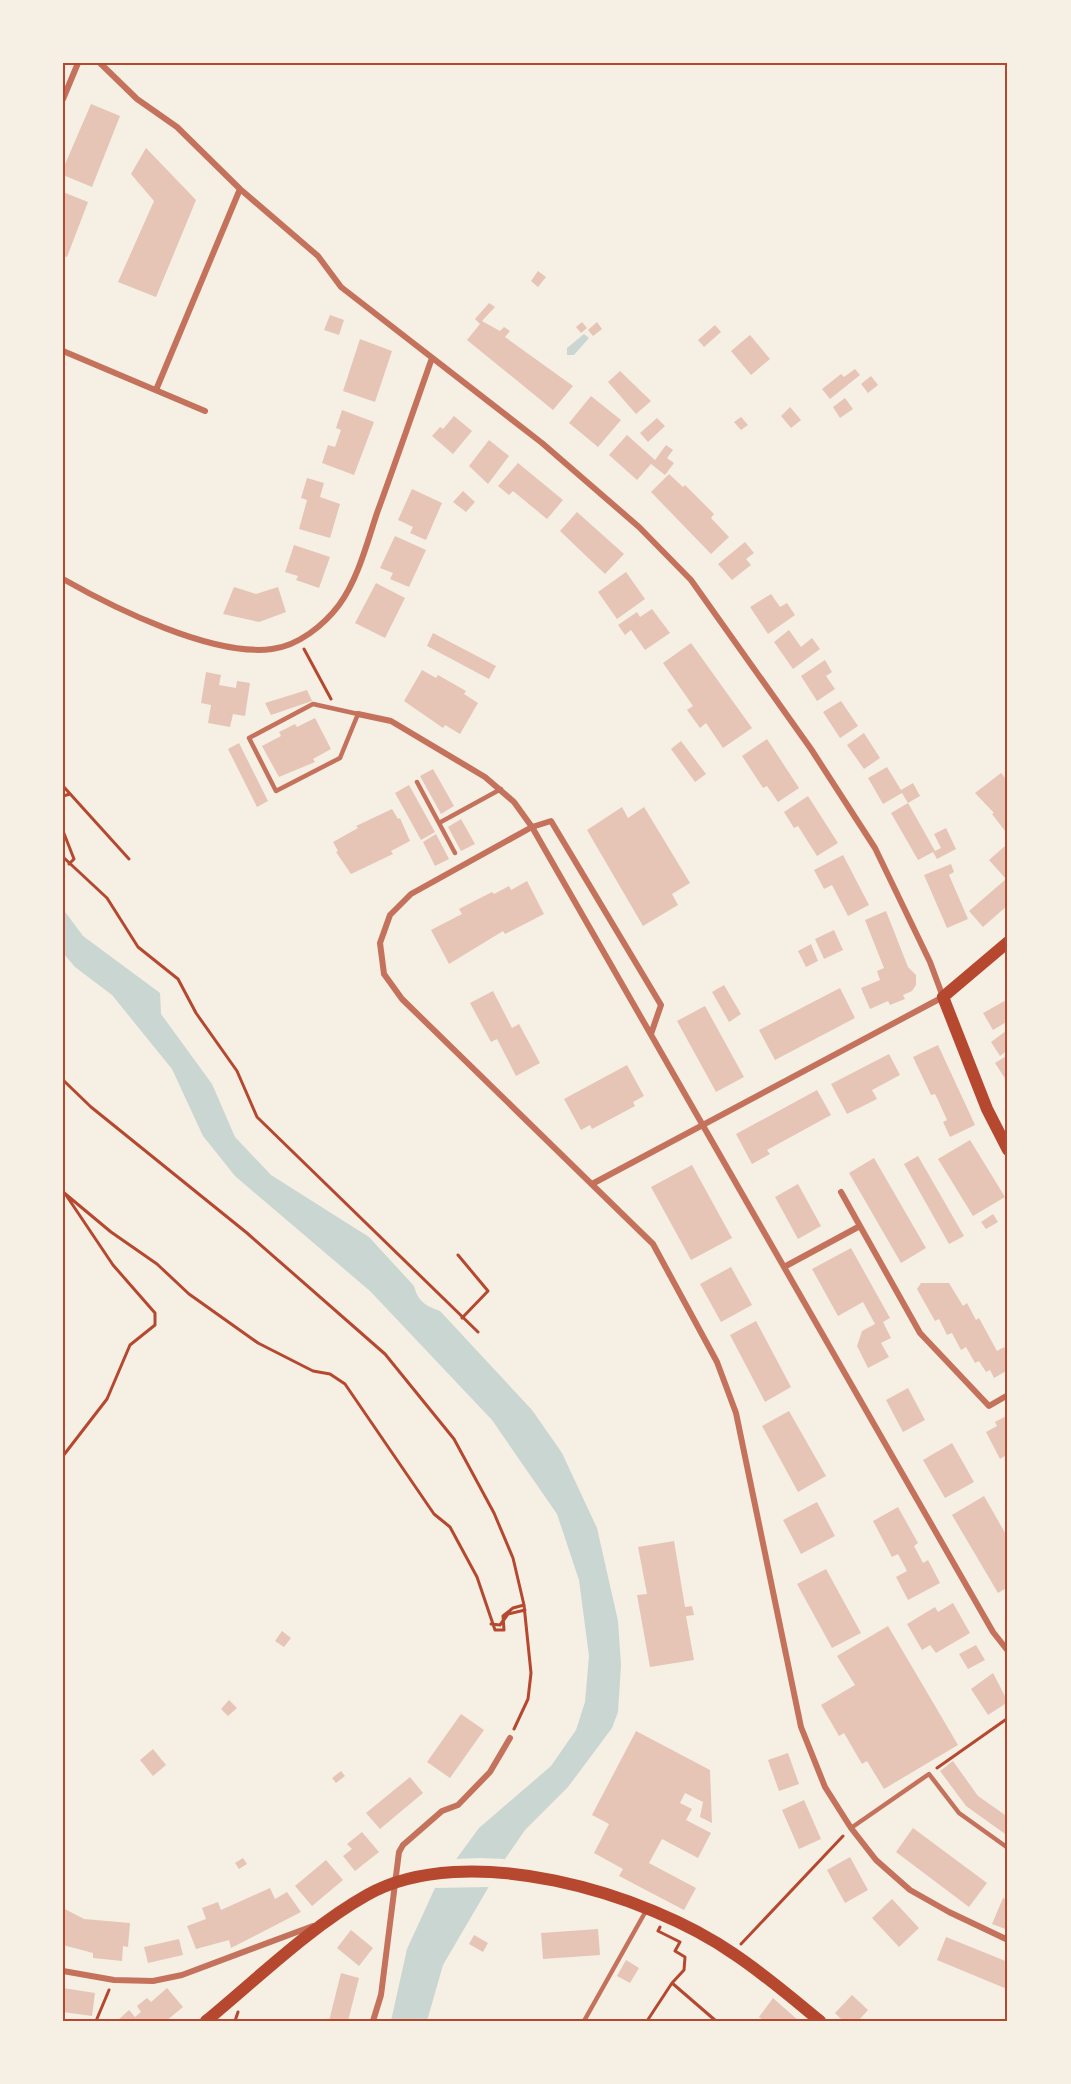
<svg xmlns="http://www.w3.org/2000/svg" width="1071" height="2084" viewBox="0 0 1071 2084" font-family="Signika,sans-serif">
<rect width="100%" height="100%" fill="#f6efe4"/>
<!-- water -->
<path fill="#c9d6d2" d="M584,334l5,4 -15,17h-7v-7z
M63,909l20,27 77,57 1,21 51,70 23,53 36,38 98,62 45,49c4,15 11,20 26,25l92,99 30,43 35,75 21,93 3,44 -3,47 -6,16 -44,59 -43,43 -20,29 -62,106 -16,56h-36l16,-72 28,-61 44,-60 72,-62 25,-36 9,-28 4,-46 -10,-76 -22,-66 -65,-94 -122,-129 -135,-115 -32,-40 -31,-67 -60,-74 -37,-28 -12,-14z"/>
<!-- pier -->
<path fill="#f6efe4" d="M481,1858l24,1 -16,28 -54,1 3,-9 15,-20z"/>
<!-- building -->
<path fill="#e6c5b7" d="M91,104l29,12 -28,71 -29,-12v-6z
M146,148l50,52 -40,97 -38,-15 36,-81 -23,-27z
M63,192l25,10 -21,55 -4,-1z
M538,271l8,6 -8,10 -7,-6z
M489,303l6,4 -13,14 18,10 4,-4 6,4 -5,6 68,49 -20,24 -86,-70 13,-16 -5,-5z
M330,315l14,5 -5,15 -15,-5z
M582,322l5,6 -6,5 -5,-6z
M597,322l5,7 -9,7 -5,-6z
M715,325l6,7 -17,15 -6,-7z
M750,335l20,24 -19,16 -20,-24z
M360,339l32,12 -17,51 -32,-11z
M855,369l5,6 -30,24 -8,-10 19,-15 3,3z
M620,371l31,30 -15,13 -28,-32z
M871,376l7,9 -10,8 -7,-9z
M591,396l30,24 -23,27 -29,-24z
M845,398l8,11 -13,9 -7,-11z
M790,407l11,13 -10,8 -10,-12z
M342,410l32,12 -20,53 -32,-12 6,-18 7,2 6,-17 -5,-2z
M454,416l18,15 -19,23 -21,-18 8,-9 3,2z
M741,417l7,8 -7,5 -7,-8z
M657,418l8,8 -17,16 -8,-9z
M627,435l28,25 11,-15 7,5 -6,8 7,5 -9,12 -14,-11 -14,16 -28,-25z
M489,440l20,16 -21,28 -19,-18z
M518,463l45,37 -16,19 -34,-28 -4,4 -11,-9z
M669,474l14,13 2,-2 29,29 -3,4 18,19 -18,17 -60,-62z
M307,478l17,5 -4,14 20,7 -10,34 -31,-9 8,-29 -6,-2z
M412,489l30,14 -16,37 -16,-7 3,-6 -15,-7z
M463,491l12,11 -9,10 -13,-10z
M577,512l47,42 -19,20 -45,-43z
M395,536l31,14 -17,37 -19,-8 3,-6 -13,-5z
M745,542l9,11 -8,6 5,6 -19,15 -14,-16z
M294,545l36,12 -11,31 -23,-8 2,-4 -13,-4z
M626,572l19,27 -28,20 -19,-27z
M376,583l29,15 -20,40 -30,-15z
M234,587l22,7 22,-7 8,25 -27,10 -36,-8z
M771,594l9,13 7,-4 8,12 -27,19 -18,-27z
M652,609l18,24 -25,17 -14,-20 -6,5 -7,-10 19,-13 3,5z
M789,630l12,17 11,-9 8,11 -27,20 -19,-27z
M433,633l63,33 -7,13 -62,-33z
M691,643l61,85 -29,20 -17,-25 -6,5 -13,-18 6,-4 -30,-43z
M825,660l7,12 -6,4 9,13 -18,12 -16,-25z
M422,670l14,8 2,-3 28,16 -2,3 14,9 -18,31 -15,-9 -2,3 -39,-27z
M206,672l15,3 -2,10 17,3 1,-7 13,2 -5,33 -12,-2 -3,13 -22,-4 3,-18 -10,-2z
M307,690l5,11 -41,14 -6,-12z
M841,701l17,25 -18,12 -17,-26z
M315,718l16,31 -18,10 2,3 -36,15 -17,-31 19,-10 -2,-4 16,-8 2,3z
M864,733l16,25 -16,11 -17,-24z
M767,739l32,49 -21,14 -11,-16 -4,2 -21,-32z
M681,741l25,33 -11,8 -24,-33z
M239,743l29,58 -11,6 -29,-58z
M887,767l14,23 12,-7 7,13 -12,7 27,48 -17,9 -27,-47 17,-10 -6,-10 -19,11 -15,-26z
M433,769l21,37 -13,8 -21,-38z
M1001,773l7,8v54l-16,-21 2,-1 -19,-20z
M409,785l26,47 -14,8 -26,-47z
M808,796l30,47 -21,13 -19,-30 -4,2 -10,-16z
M622,807l6,11 16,-11 46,76 -18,11 6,11 -35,21 -56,-96z
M392,809l6,10 2,-1 10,23 -19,10 2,3 -42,20 -15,-22 2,-1 -5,-9 25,-14 -2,-2z
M461,819l14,25 -14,7 -13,-24z
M946,828l10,21 -19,10 -4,-7 8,-4 -7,-14z
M436,834l13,25 -14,7 -12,-24z
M1005,846l3,4v55l-25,22 -14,-16 37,-32 -17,-19z
M843,855l26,50 -21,11 -16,-31 -8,4 -10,-19z
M951,864l3,8 -5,3 19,44 -21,9 -23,-53z
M527,881l17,33 -39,20 -2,-3 -54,33 -18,-34 31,-16 -3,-5 33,-17 2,2 15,-8 2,4z
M886,911l22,56 8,8v10l-4,6 -9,4 2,4 -15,6 -2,-4 -18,8 -9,-21 19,-8 -3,-9 7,-3 -19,-48z
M834,930l9,20 -19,9 -9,-20z
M811,944l7,17 -12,6 -8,-16z
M724,985l17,29 -12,8 -17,-30z
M840,988l15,30 -80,42 -16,-30z
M493,991l19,37 7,-4 21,39 -24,13 -19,-37 -6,3 -21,-39z
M1008,999v22l-15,9 -10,-17z
M705,1006l39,71 -28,15 -39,-71z
M1006,1031l2,19 -8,6 -9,-14z
M938,1045l37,80 -25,12 -7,-15 4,-2 -9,-20 -3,-6 -4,1 -18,-38z
M889,1054l11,21 -28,15 5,9 -30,15 -16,-30z
M1008,1055v28l-13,-20z
M627,1065l17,31 -11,6 2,4 -43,23 -2,-4 -9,5 -17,-31z
M817,1090l14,25 -64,35 3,4 -18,10 -16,-30z
M970,1140l35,57 -32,19 -35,-57z
M918,1156l46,80 -15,8 -45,-80z
M874,1158l52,90 -25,15 -52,-90z
M692,1165l40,73 -41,22 -40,-73z
M798,1184l23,42 -23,13 -23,-42z
M993,1214l5,8 -12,7 -5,-7z
M851,1248l39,70 -7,4 8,16 -10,5 8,14 -21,11 -11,-22 5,-15 13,-7 -12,-22 -25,14 -26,-47z
M731,1267l21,38 -31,17 -21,-38z
M921,1283h28l14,23 4,-3 9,17 3,-2 18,33 7,-4 4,8v15l-14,8 -4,-8 -4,2 -7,-11 -4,2 -9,-16 -5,3 -9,-17 -5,2 -8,-16 -4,2 -18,-32z
M756,1321l35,66 -26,15 -35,-67z
M908,1388l17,32 -22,12 -17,-32z
M789,1411l37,65 -28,16 -36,-66z
M1008,1415v39l-8,5 -14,-27 11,-6 -2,-4z
M952,1443l22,39 -29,16 -22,-38z
M984,1496l24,42v49l-10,6 -46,-78z
M817,1502l18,34 -34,18 -18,-34z
M898,1507l20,36 -4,3 9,17 5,-3 12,23 -32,17 -12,-23 11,-6 -9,-17 -6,3 -19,-36z
M674,1541l11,66 7,-1 2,9 -8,1 8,44 -44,7 -13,-72 10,-1 -9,-47z
M826,1569l35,64 -29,15 -35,-64z
M953,1603l17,30 -34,20 -6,-8 -8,5 -15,-26 28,-17 3,5z
M888,1626l70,119 -74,44 -17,-28 -5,3 -18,-31 -5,3 -18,-31 34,-20 -18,-29z
M282,1631l9,7 -7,9 -9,-6z
M976,1645l9,15 -17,9 -9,-15z
M993,1673l15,29 -20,13 -17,-26z
M229,1700l8,8 -9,8 -7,-7z
M461,1714l23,16 -34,48 -23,-16z
M636,1731l74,39 2,53 -12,-6 3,-15 -18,-9 -5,10 12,6 -6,11 25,13 -13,25 -36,-19 -13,24 47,25 -12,22 -65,-34 4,-7 -29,-16 15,-29 -17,-9z
M153,1749l13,16 -13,11 -13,-16z
M788,1753l11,31 -20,7 -11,-31z
M953,1761l25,35 30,21v19l-42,-30 -26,-35z
M341,1771l4,5 -9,7 -4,-5z
M410,1777l13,16 -43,36 -14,-16z
M804,1800l17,39 -22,10 -17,-39z
M913,1828l74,55 -18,24 -73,-55z
M362,1832l17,20 -24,19 -12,-15 9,-7 -5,-5z
M850,1857l18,33 -23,13 -18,-33z
M243,1858l4,6 -8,5 -4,-6z
M326,1860l17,20 -31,26 -17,-20z
M270,1888l5,11 12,-7 14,20 -70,36 -2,-8 -33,9 -9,-23 19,-7 -4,-11 16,-6 3,8z
M1003,1898l5,2v30l-16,-6z
M892,1899l27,29 -20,19 -27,-29z
M63,1908l21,11 46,4 -2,24 -5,-1 -1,15 -29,-3v-5l-30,-8z
M598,1929l2,26 -57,4 -2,-26z
M351,1930l22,18 -14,18 -22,-18z
M474,1935l14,8 -5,9 -14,-8z
M946,1937l62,25 -1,27 -70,-29z
M179,1939l4,16 -35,8 -4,-16z
M626,1960l13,8 -9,15 -13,-7z
M341,1973l18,5 -7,27 -4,16h-19z
M63,1988l32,5 -3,23 -29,-4z
M167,1988l16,19 -17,14h-49l12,-11 6,7 6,-5 -4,-6 10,-8 4,4z
M852,1995l16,15 -10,11h-15l-8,-8z
M773,1998l9,8 17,15h-35l-5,-4z"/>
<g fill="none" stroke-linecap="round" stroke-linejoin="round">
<!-- path -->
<path stroke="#b5482f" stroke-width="3" d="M304,649l27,50
M63,786l66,73
M63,796l7,-2
M63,831l11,28 -5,5
M63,857l44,41 31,49 40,32 18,34 41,58 20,46 221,215
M63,1080l28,27 156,126 138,121 69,85 40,74 19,45 11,47 7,68 -3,26 -14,30
M63,1192l48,40 46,32 32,30 69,49 55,28 17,3 15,10 89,130 16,13 27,50 18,53h9l-1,-14 10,-8 11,-3
M458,1255l30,36 -26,27
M63,1456l44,-57 23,-54 25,-20v-12l-42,-48 -47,-70
M491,1624l9,1 8,-11 17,-4
M937,1768l71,-50
M741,1944l102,-108
M672,1983l44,38
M96,2021l13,-31
M235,2021l3,-9
M647,2021l25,-38 12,-13 1,-13 -10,-6 5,-9 -22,-11 2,-4"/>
<!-- service -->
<path stroke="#c5725c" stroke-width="4.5" d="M313,704l45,10 -18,44 -64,33 -27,-53z
M417,782l38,71
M439,823l62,-34
M851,1828l78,-54 30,39 49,35
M584,2021l63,-112"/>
<!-- minor -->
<path stroke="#c5725c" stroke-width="6" d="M100,63l37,36 40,28 63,62 78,67 23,31 201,156 97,84 52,53 120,169 64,99 55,114 13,35 -351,187
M63,99l15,-36
M63,351l142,60
M156,390l84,-201
M63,579c51,29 150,78 209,70 26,-3 52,-24 67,-44 19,-26 28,-62 38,-92 19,-52 37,-104 55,-155
M358,714l33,7 94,56 29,25 18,25 461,805 15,19
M651,1034l10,-29 -110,-184 -19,6 -121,67 -21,21 -10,28 4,31 18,25 251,245 64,118 19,51 65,314 24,60 26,41 25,32 34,30 39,22 59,28
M841,1192l19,34
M784,1267l76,-41 60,107 69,73 19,-11
M63,1971l51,9 39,1 29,-6 131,-49
M373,2021l8,-26 18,-143 4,-7 39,-34 16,-6 32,-33 20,-34"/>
<!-- secondary -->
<path stroke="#b5482f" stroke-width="12" d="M1008,942l-65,55 44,112 21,41
M206,2021c51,-42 104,-94 161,-126 99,-56 280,-2 367,59 30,20 58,44 86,67"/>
</g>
<!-- border -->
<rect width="1071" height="2084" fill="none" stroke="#f6efe4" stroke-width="129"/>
<rect x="64" y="64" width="942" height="1956" fill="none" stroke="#b5482f" stroke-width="2"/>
</svg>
